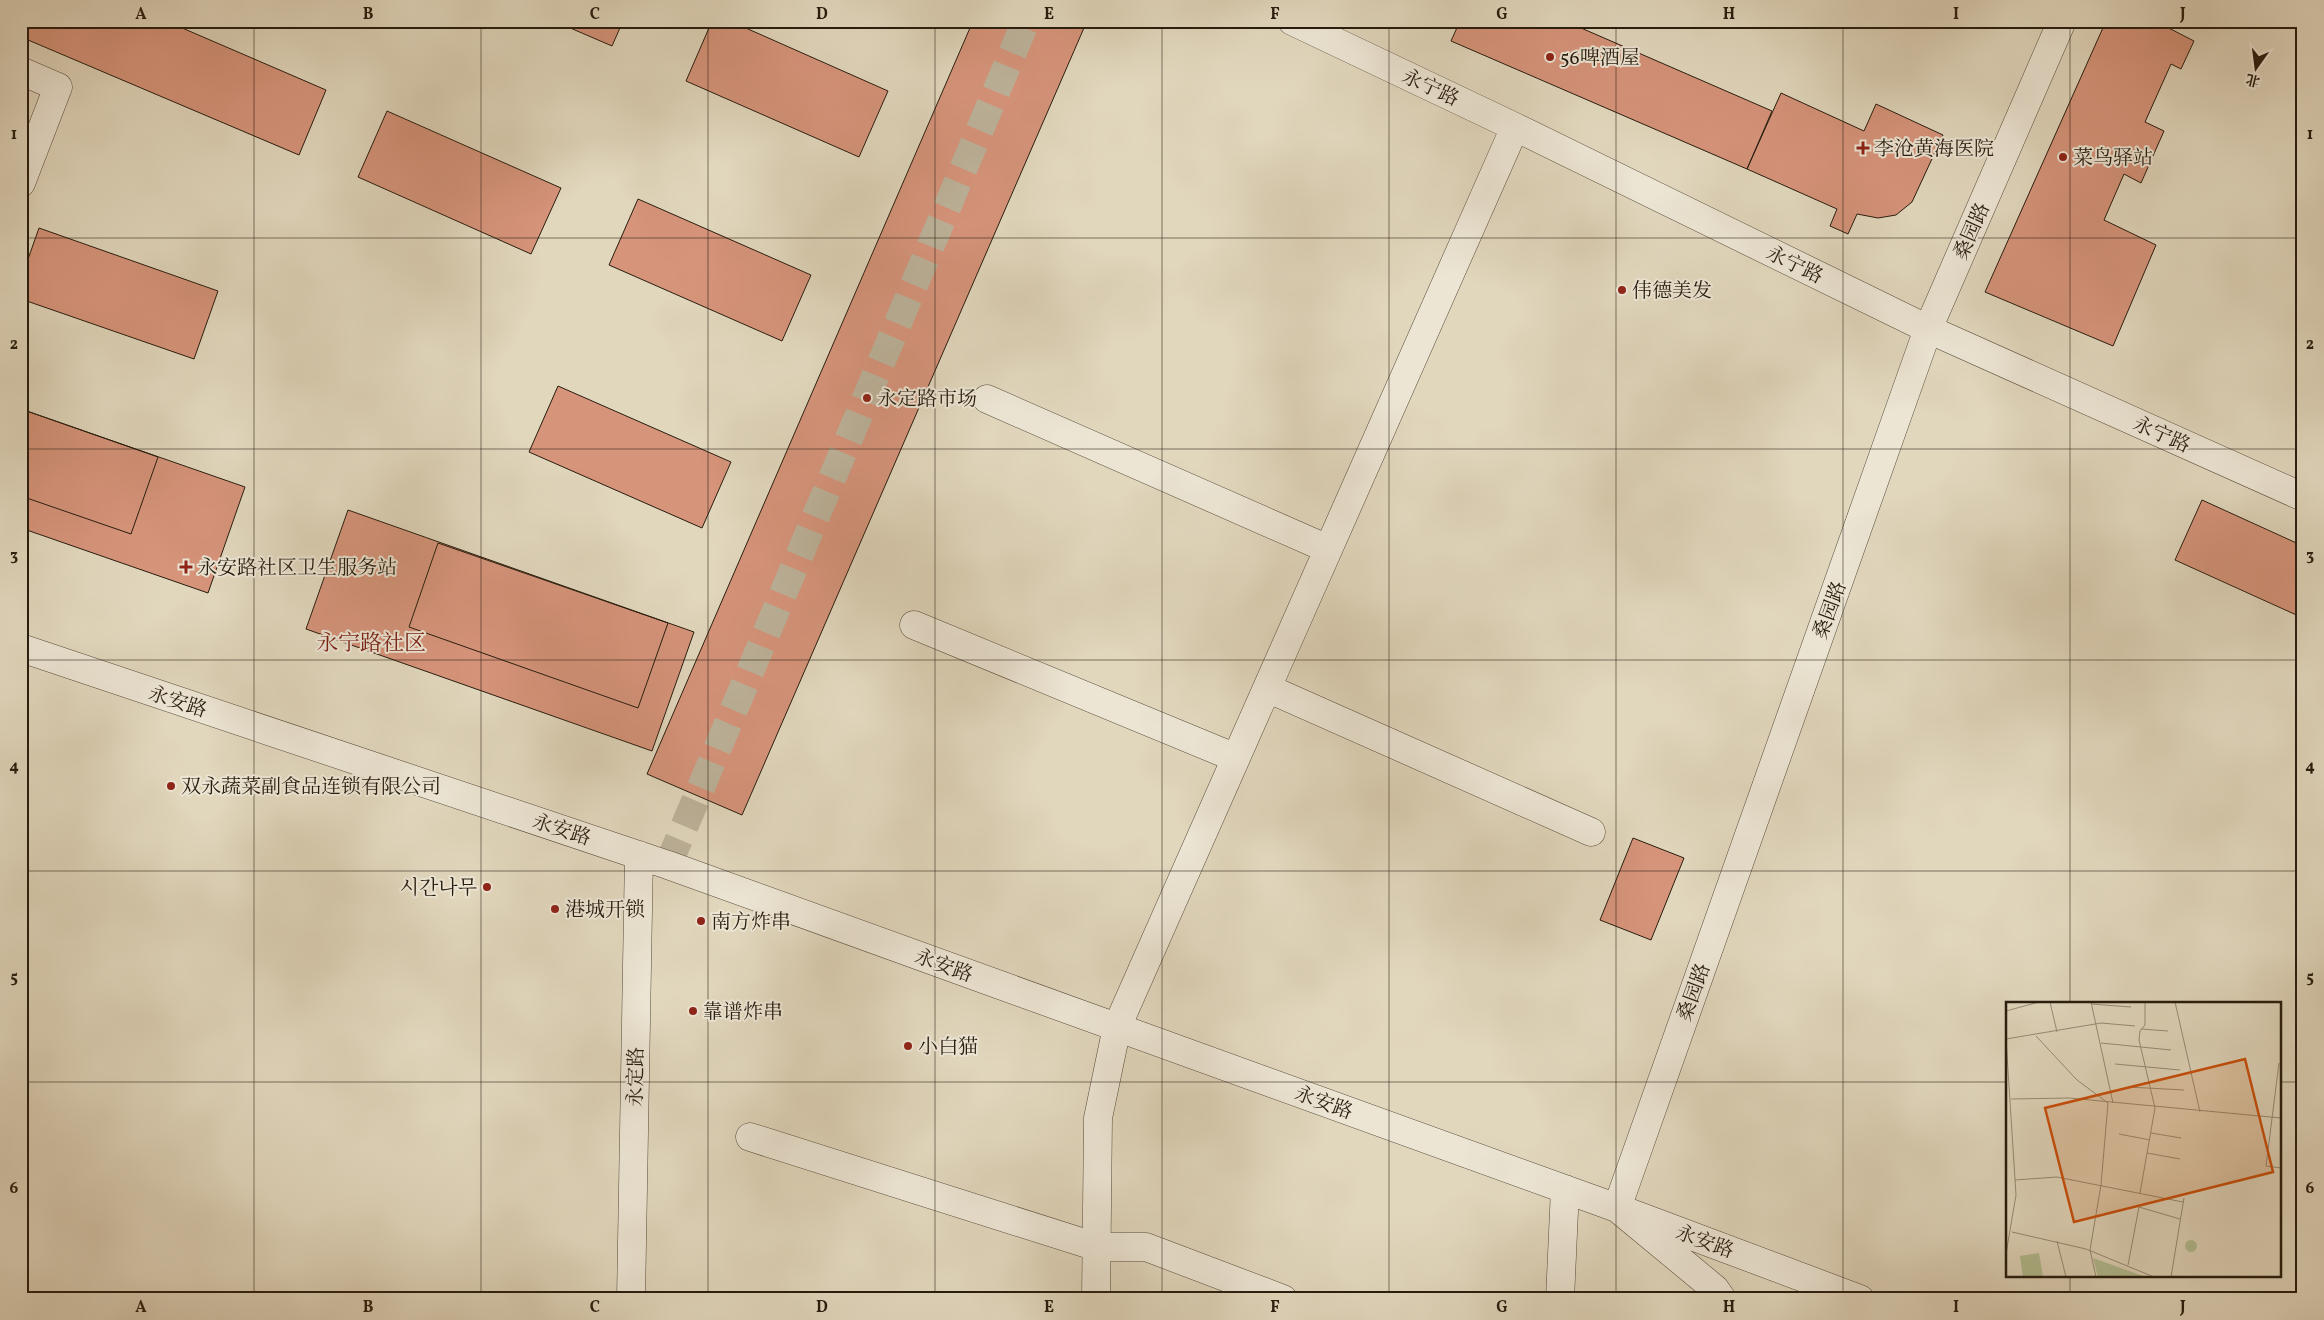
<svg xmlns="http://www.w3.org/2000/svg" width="2324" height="1320" viewBox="0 0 2324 1320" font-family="Vollkorn,'Noto Serif SC','Noto Serif KR',serif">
<rect width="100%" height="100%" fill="#e1d7bd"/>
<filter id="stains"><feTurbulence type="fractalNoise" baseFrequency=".004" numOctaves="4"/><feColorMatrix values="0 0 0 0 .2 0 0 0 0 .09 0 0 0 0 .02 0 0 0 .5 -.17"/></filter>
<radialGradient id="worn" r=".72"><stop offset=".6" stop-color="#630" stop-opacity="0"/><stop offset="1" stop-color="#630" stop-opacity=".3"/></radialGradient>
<!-- building -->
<path fill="#d6947b" stroke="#271c0e" d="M21,21h145l160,69 -27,65 -278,-118z
M554,21h69l-11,25z
M712,21h18l158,70 -29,66 -173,-76z
M973,21h114l-345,794 -95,-41z
M1460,21h105l207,90 -25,58 -296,-128z
M2106,21h49l39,20 -13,28 -10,-5 -26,58 19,9 -23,52 -17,-9 -20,46 52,25 -43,101 -128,-54z
M1781,93l83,38 12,-27 67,31 -31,67 -16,13 -18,3 -21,-4 -9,20 -18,-8 7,-17 -90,-40z
M387,111l174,77 -30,66 -173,-77z
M638,199l173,76 -29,66 -173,-76z
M39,228l179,63 -24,68 -173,-60v-20z
M558,386l173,76 -29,66 -173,-76z
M21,409l224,78 -37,106 -187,-65z
M21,409l137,48 -27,77 -110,-38z
M2202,500l101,46v72l-128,-58z
M348,510l346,122 -42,119 -346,-122z
M438,543l230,80 -30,85 -229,-81z
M1633,838l51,20 -33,82 -51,-20z
M1592,1292l54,7h-54z"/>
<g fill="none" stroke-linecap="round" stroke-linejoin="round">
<!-- minor-tunnel -->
<path stroke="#bcb29a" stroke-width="28" stroke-dasharray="28 14" stroke-linecap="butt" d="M668,865l358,-844"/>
<!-- minor casing -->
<g stroke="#564b3a" stroke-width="29">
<path id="minor" d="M1292,21l223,106 413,202 375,168
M21,71l37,16 -37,96
M987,399l341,150
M914,625l322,133
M21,648l647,217 949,343 243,91
M1267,688l324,144
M750,1137l347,110h49l137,52
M631,1299l8,-444
M1096,1299l2,-181 19,-91 398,-900
M1560,1299l5,-110
M1722,1299l-7,-10 -98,-81 311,-879 134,-308"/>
</g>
<!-- minor -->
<use href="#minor" stroke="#ece5d4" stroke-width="28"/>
</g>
<!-- grid -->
<path fill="none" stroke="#271c0e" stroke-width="1" stroke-opacity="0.55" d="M254,21v1278M481,21v1278M708,21v1278M935,21v1278M1162,21v1278M1389,21v1278M1616,21v1278M1843,21v1278M2070,21v983M21,238h2282M21,449h2282M21,660h2282M21,871h2282M21,1082h1987M2280,1082h23M2070,1276v23"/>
<!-- markers -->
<g fill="#8f2418" stroke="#ece5d4" stroke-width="2">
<circle cx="1550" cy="57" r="5"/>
<path d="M1860.5 140.5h5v5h5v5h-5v5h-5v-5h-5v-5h5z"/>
<circle cx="2063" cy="157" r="5"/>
<circle cx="1622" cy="290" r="5"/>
<circle cx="867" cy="398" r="5"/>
<path d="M183.5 559.5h5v5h5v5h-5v5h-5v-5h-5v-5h5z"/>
<circle cx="171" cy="786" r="5"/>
<circle cx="487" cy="887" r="5"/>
<circle cx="555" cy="909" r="5"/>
<circle cx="701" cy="921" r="5"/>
<circle cx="693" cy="1011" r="5"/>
<circle cx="908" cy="1046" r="5"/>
</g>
<g text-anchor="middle" stroke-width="4" stroke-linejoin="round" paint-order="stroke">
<!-- poi labels -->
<g font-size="20" fill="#271c0e" stroke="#ece5d4" text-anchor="start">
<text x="1560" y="64">56啤酒屋</text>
<text x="1874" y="155">李沧黄海医院</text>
<text x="2073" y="164">菜鸟驿站</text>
<text x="1632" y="297">伟德美发</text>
<text x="877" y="405">永定路市场</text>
<text x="197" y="574">永安路社区卫生服务站</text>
<text x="181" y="793">双永蔬菜副食品连锁有限公司</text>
<text x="477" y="894" text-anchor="end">시간나무</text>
<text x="565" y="916">港城开锁</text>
<text x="711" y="928">南方炸串</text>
<text x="703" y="1018">靠谱炸串</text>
<text x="918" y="1053">小白猫</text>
</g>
<!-- street labels -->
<g font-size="20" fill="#271c0e" stroke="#ece5d4">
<text transform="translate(1431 87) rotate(25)" y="7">永宁路</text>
<text transform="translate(1971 231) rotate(-66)" y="7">桑园路</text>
<text transform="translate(1795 264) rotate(26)" y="7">永宁路</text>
<text transform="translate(2162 434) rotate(24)" y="7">永宁路</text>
<text transform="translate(1829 610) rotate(-70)" y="7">桑园路</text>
<text transform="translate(178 701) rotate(18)" y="7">永安路</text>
<text transform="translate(562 829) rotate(18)" y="7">永安路</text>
<text transform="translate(944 965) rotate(20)" y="7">永安路</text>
<text transform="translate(1693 992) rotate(-70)" y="7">桑园路</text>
<text transform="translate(635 1077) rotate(-89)" y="7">永定路</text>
<text transform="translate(1324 1102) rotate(20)" y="7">永安路</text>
<text transform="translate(1705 1241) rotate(20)" y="7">永安路</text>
</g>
<!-- quarter labels -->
<g font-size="22" fill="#7a1f14" stroke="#ece5d4">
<text x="371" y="650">永宁路社区</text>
</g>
</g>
<!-- overview -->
<g transform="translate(2006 1002)">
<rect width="275" height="275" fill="#e1d7bd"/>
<path d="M179 244a6 6 0 1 1 12 0a6 6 0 1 1-12 0ZM33,251l4,24h-20l-3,-21zM87,256l53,19h-48z" fill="#b2be92"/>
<path fill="none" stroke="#978c77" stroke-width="1" d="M44,0l7,30M85,0l22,101M169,0l25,110M85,2l40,3M0,9l33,-9M135,27l27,2M30,34l41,44 31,23 -7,82 -11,65 6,27M0,37l95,-16 34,3M0,37l10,156 -10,59M95,41l70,7M273,61l-13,103 15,2M109,62l65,6M122,85l56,3M5,97l58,-1 212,20M145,131l30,5M113,132l31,6M141,151l33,6M9,178l42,-3 126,25M134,191l15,-85 -16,-68 1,-9 5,-6v-23M6,230l74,17 68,28M51,239l9,36M122,263l11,-58 41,12M165,275l13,-79"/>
<path fill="#cb500c" fill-opacity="0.15" stroke="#cb500c" stroke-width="2.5" d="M239,57l28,113 -199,50 -29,-114z"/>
<rect width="275" height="275" fill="none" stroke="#271c0e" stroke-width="2.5"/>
</g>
<!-- margin -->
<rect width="2324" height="1320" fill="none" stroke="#e1d7bd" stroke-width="55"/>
<!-- north arrow -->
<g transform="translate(2256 68) rotate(194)" stroke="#ece5d4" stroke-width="4" paint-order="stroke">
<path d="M0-4L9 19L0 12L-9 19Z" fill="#271c0e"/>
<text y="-8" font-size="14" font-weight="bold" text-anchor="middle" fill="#271c0e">北</text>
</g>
<rect x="28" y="28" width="2268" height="1264" fill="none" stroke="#271c0e" stroke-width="2"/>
<g font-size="16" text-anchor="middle" font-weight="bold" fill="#271c0e">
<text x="141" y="19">A</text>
<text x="368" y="19">B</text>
<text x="595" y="19">C</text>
<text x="822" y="19">D</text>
<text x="1049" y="19">E</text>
<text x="1275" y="19">F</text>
<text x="1502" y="19">G</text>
<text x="1729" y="19">H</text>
<text x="1956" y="19">I</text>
<text x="2183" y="19">J</text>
<text x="14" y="139">1</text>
<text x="2310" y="139">1</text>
<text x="14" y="349">2</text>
<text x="2310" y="349">2</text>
<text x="14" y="560">3</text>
<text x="2310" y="560">3</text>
<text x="14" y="771">4</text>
<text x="2310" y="771">4</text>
<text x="14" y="982">5</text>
<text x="2310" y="982">5</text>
<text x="14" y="1193">6</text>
<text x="2310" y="1193">6</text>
<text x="141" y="1312">A</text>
<text x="368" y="1312">B</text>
<text x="595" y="1312">C</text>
<text x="822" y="1312">D</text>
<text x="1049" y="1312">E</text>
<text x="1275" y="1312">F</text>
<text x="1502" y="1312">G</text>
<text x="1729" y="1312">H</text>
<text x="1956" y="1312">I</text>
<text x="2183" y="1312">J</text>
</g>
<rect width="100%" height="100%" filter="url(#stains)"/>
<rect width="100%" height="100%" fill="url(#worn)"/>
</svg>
